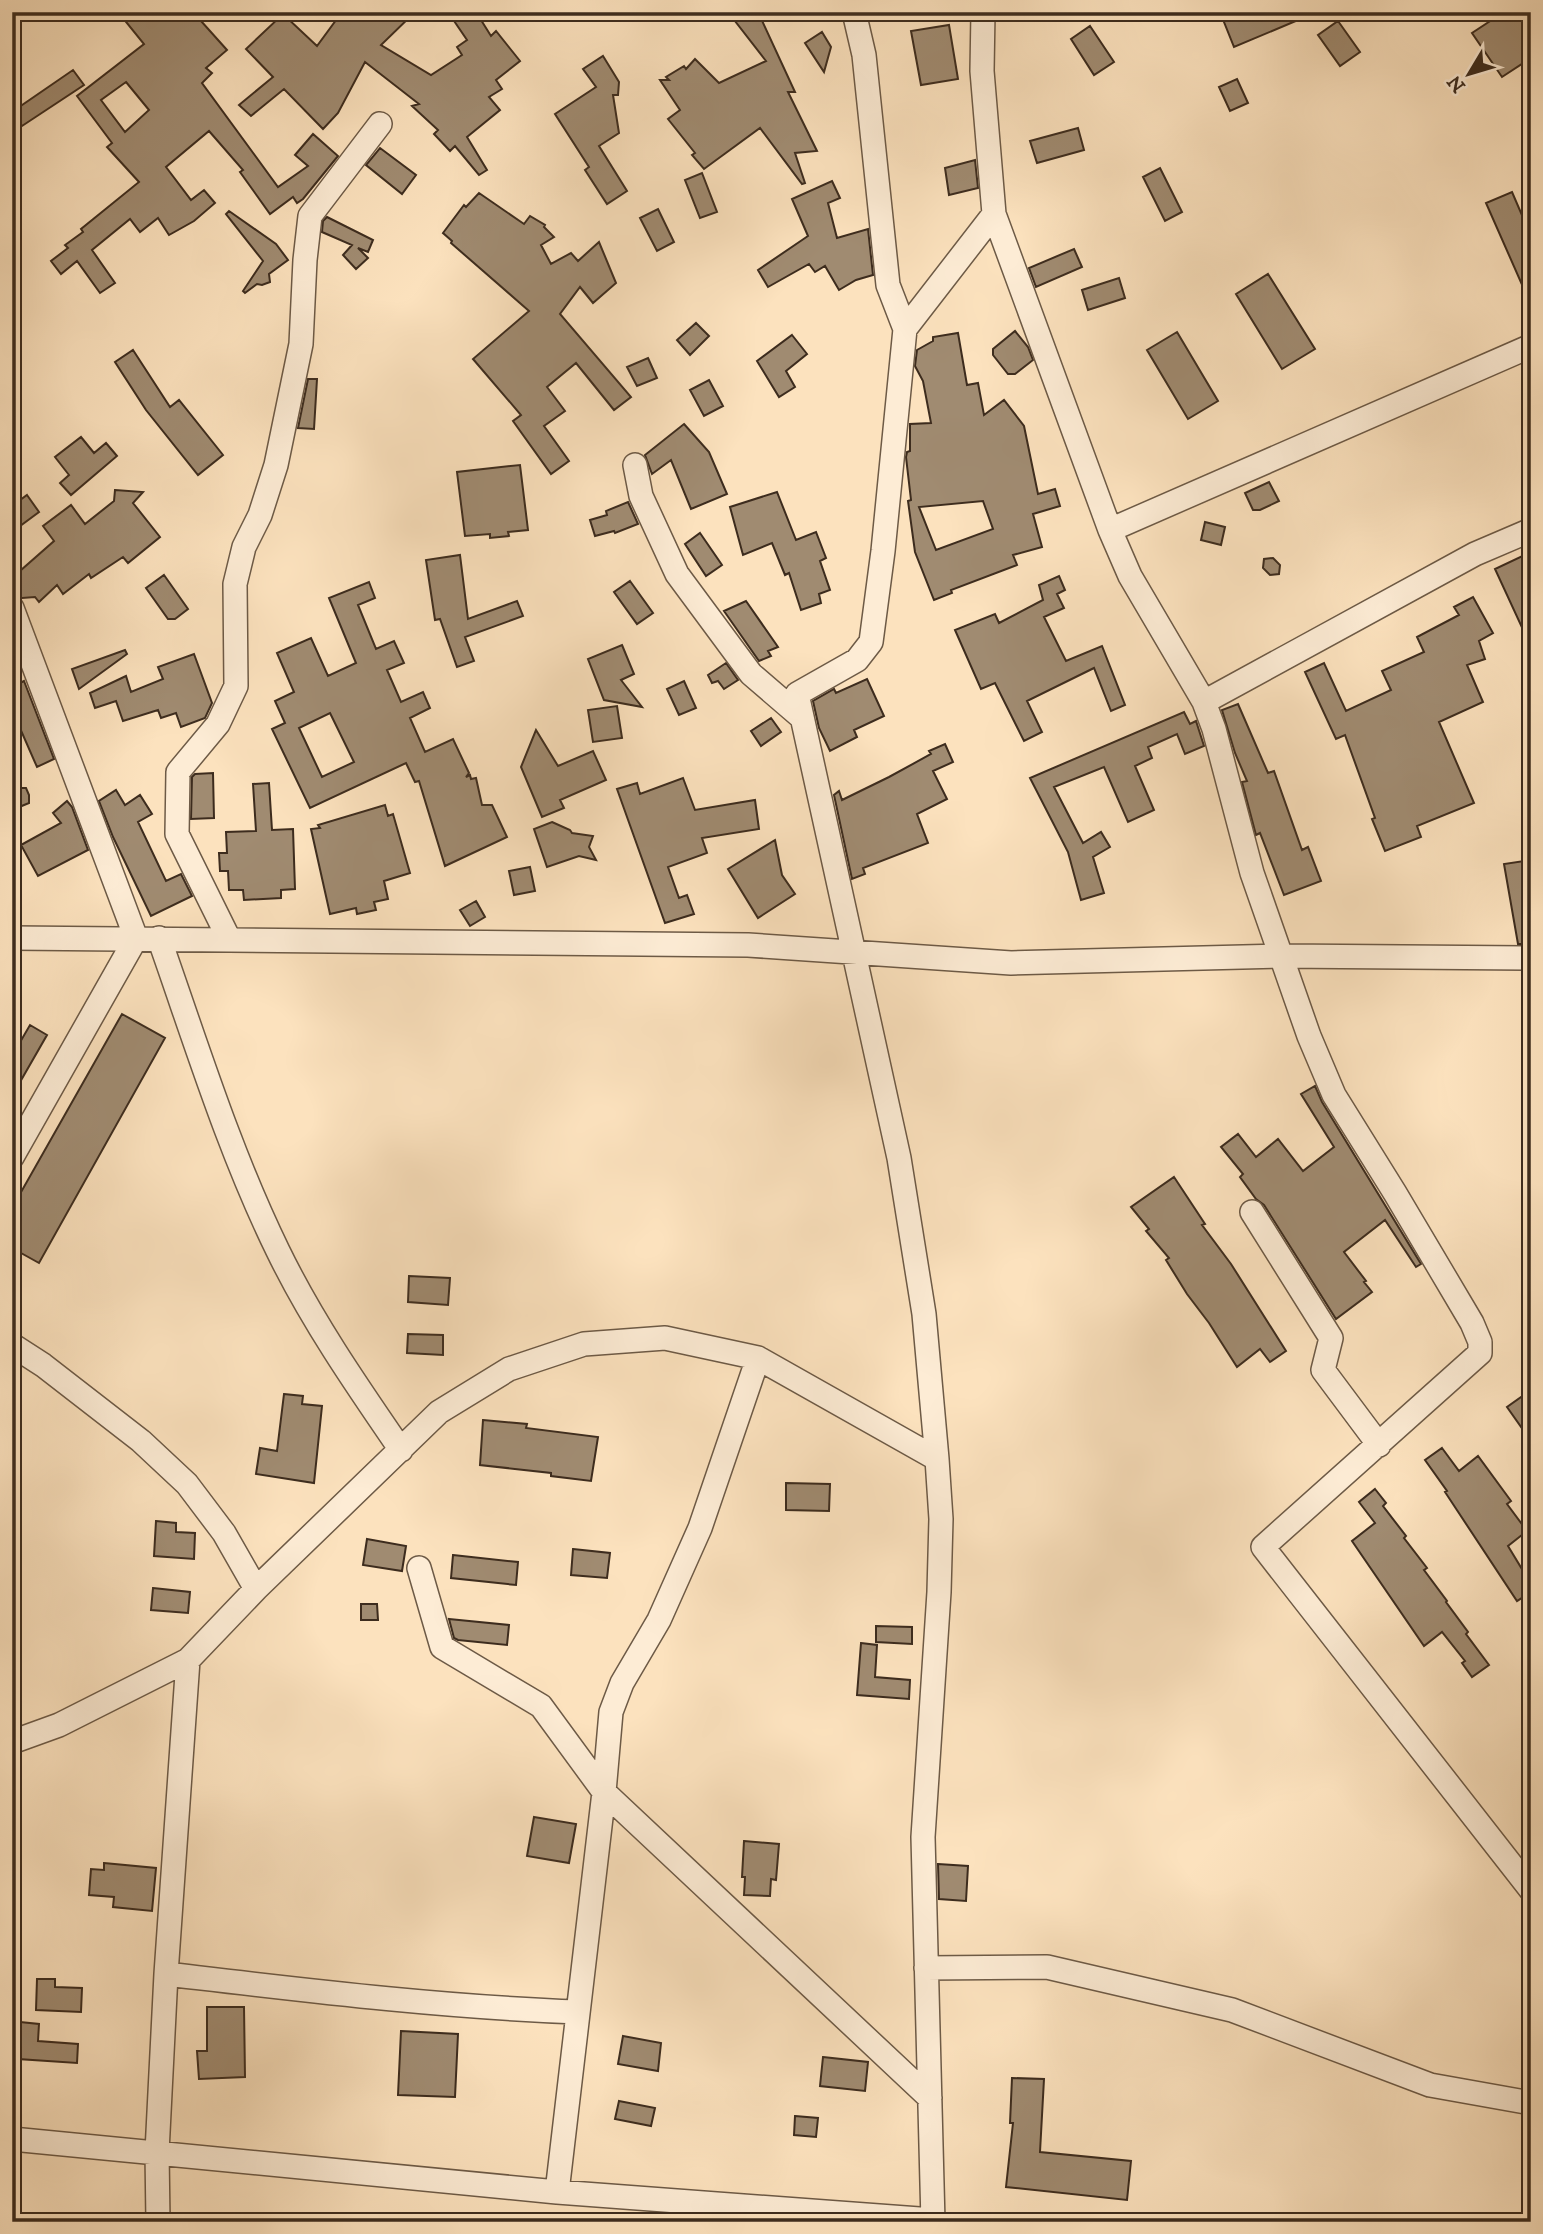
<svg xmlns="http://www.w3.org/2000/svg" width="1543" height="2234" viewBox="0 0 1543 2234" font-family="'IM FELL DW Pica',serif">
<rect width="100%" height="100%" fill="#fce2be"/>
<filter id="stains"><feTurbulence type="fractalNoise" baseFrequency=".00286" numOctaves="4"/><feColorMatrix values="0 0 0 0 .2 0 0 0 0 .09 0 0 0 0 .02 0 0 0 .5 -.17"/></filter>
<radialGradient id="worn" r=".72"><stop offset=".6" stop-color="#630" stop-opacity="0"/><stop offset="1" stop-color="#630" stop-opacity=".3"/></radialGradient>
<!-- building -->
<path fill="#a08b71" stroke="#3d2c1e" stroke-width="2" fill-rule="evenodd" d="M118,12h75l34,38 -21,18 6,5 -10,10 76,104 30,-21 -13,-11 18,-21 25,22 -35,43 -6,4 -4,-6 -23,17 -30,-42 3,-2 -34,-39 -43,36 25,33 13,-10 11,13 -21,18 -25,14 -11,-17 -18,14 -10,-13 -38,31 23,33 -15,10 -23,-32 -16,13 -10,-13 17,-13 -3,-3 18,-13 -2,-3 58,-47 -32,-35 5,-4 -35,-47 67,-52zM126,82l23,28 -24,22 -24,-32z
M342,12h73l-34,33 50,30 31,-20 -5,-8 10,-7 -19,-28h28l15,24 5,-5 24,30 -24,19 6,9 -13,8 11,13 -33,27 20,33 -8,5 -24,-29 -5,5 -16,-17 4,-4 -26,-24 7,-2 -54,-42 -27,51 -15,16 -39,-40 -33,27 -12,-11 34,-28 -27,-28 37,-35 34,32z
M728,12h30l37,80h-7l29,59 -22,2 10,30 -3,1 -42,-56 -56,41 -12,-14 3,-2 -27,-34 12,-9 -20,-30h9l-3,-3 18,-11 2,3 9,-10 24,24 47,-22z
M1220,12h97l-83,35z
M1504,12h27v46l-29,19 -30,-44z
M1338,21l22,31 -20,14 -22,-31z
M949,25l9,54 -37,6 -10,-54z
M1090,26l24,36 -20,13 -23,-36z
M822,32l9,15 -7,25 -19,-29z
M603,56l16,26 -1,13h-5l6,38 -20,13 28,45 -20,13 -22,-34 4,-3 -34,-53 41,-27 -13,-18z
M73,70l11,15 -62,41 -10,-14z
M1237,79l11,24 -18,8 -11,-24z
M1078,128l6,22 -47,13 -7,-22z
M380,148l36,27 -14,19 -36,-29z
M975,160l3,28 -29,7 -4,-27z
M1160,168l22,44 -17,9 -22,-44z
M702,173l15,39 -17,6 -15,-38z
M832,181l8,17 -12,5 9,35 31,-9 5,46 -17,5 -17,10 -14,-24 -10,6 -6,-8 -41,23 -10,-17 50,-34 -16,-37z
M1512,192l19,44v69l-45,-102z
M479,193l45,31 6,-8 15,9 -1,2 10,10 -13,8 10,19 20,-11 7,8 21,-19 17,41 -23,20 -13,-16 -20,27 71,83 -17,13 -38,-47 -29,24 18,24 -21,15 25,35 -18,13 -38,-53 8,-6 -48,-56 56,-48 -78,-68 1,-2 -9,-8 21,-28 2,2z
M658,209l16,33 -17,9 -17,-33z
M229,211l47,33 12,16 -19,14 1,8 -8,3 -5,-1 -12,9 -2,-2 20,-30 -37,-47z
M327,217l46,23 -5,12 -10,-4 10,10 -12,11 -13,-14 9,-10 -30,-13 1,-11z
M1074,249l8,18 -46,20 -7,-19z
M1268,274l47,75 -33,20 -46,-75z
M1119,278l6,20 -37,12 -6,-20z
M696,323l13,13 -19,19 -13,-15z
M1015,331l13,16 5,13 -18,14h-7l-15,-19v-6z
M1177,332l41,69 -30,18 -41,-69z
M958,333l9,52 11,-2 6,32 20,-15 20,26 14,68 17,-5 5,17 -27,8 9,33 -29,8 4,10 -66,25 1,3 -18,7 -19,-48 -7,-51 3,-1 -5,-43 1,-5 3,-1v-27l21,-1 -8,-42 -8,-15 2,-16 16,-9v-4zM983,501l10,28 -57,21 -17,-43z
M792,335l15,19 -21,17 9,16 -16,10 -22,-36z
M133,350l37,57 9,-7 44,55 -25,20 -52,-65 -31,-48z
M648,358l9,20 -20,8 -10,-19z
M308,379h9l-3,50 -16,-1z
M709,380l14,26 -19,10 -14,-26z
M684,424l25,28 18,42 -36,15 -20,-49 -19,14 -7,-19z
M81,437l13,16 12,-10 11,13 -46,39 -11,-12 9,-8 -14,-18z
M520,465l8,65 -20,2 1,4 -19,2v-4l-25,2 -8,-64z
M1269,482l10,19 -19,9h-7l-8,-17z
M115,490l28,2 -10,11 27,34 -32,26 -5,-6 -32,21 -2,-4 -26,20 -6,-9 -18,17 -4,-5 -13,1 -5,-3 3,-11 -8,-6 42,-37 -11,-15 28,-21 14,19 29,-23z
M777,492l19,48 20,-8 10,26 -6,3 10,29 -11,4 2,9 -20,7 -12,-37 -4,2 -13,-32 -29,12 -13,-48z
M27,495l12,17 -27,20v-26z
M628,502l10,22 -23,9 -1,-2 -19,5 -5,-16 17,-5 -1,-4z
M1205,522l20,5 -4,18 -20,-5z
M700,533l22,32 -16,11 -21,-32z
M1531,552v27l-7,3 7,15v50l-36,-78z
M460,555l8,64 49,-18 6,15 -58,21 9,24 -17,6 -17,-48 -5,1 -9,-60z
M1273,558l7,7 -1,9 -9,1 -7,-7 1,-9z
M164,575l24,34 -13,10h-7l-22,-31z
M1059,576l6,14 -8,4 7,14 -20,9 22,44 36,-15 23,59 -14,6 -17,-43 -67,33 15,31 -18,9 -29,-58 -14,6 -26,-59 40,-16 4,9 44,-23 -4,-15z
M630,581l23,32 -16,11 -23,-32z
M369,582l6,16 -17,7 18,44 18,-8 10,22 -17,7 14,32 22,-10 7,16 -20,10 15,34 28,-13 16,34 -3,4 4,-2 1,4 5,-1 6,27h10l15,32 -62,29 -26,-85 -4,1 -9,-19 -96,45 -38,-79 13,-6 -10,-22 19,-9 -17,-39 34,-15 17,38 28,-13 -27,-65zM330,713l24,49 -32,15 -23,-49z
M1473,597l20,36 -14,8 6,18 -18,6 16,37 -44,20 35,81 -57,23 4,11 -36,14 -13,-32 3,-1 -30,-83 -9,4 -31,-67 19,-9 22,48 45,-21 -9,-19 42,-19 -7,-15 42,-22 -5,-8z
M746,601l32,46 -10,4 3,5 -12,5 -35,-50z
M622,645l12,29 -13,6 21,27 -38,-7 -16,-41z
M125,650l2,4 -48,35 -7,-20z
M194,654l18,49 -7,15 -24,9 -5,-14 -15,5 -3,-8 -35,11 -7,-20 -21,7 -5,-15 36,-17 5,16 32,-13 -5,-12z
M726,663l12,17 -14,9 -6,-8 -6,2 -4,-8z
M867,679l17,37 -30,14 3,7 -27,14 -11,-23 -6,-27 21,-12 2,4z
M24,681l30,78 -17,8 -25,-57v-23z
M684,681l12,27 -17,7 -12,-26z
M1238,704l30,69 6,-2 28,79 6,-3 13,34 -37,14 -24,-62 -4,2 -14,-53 5,-1 -12,-28 -13,-43z
M617,706l5,32 -29,4 -5,-32z
M1184,712l6,12 6,-3 8,25 -19,8 -8,-20 -29,13 4,11 -17,8 19,44 -26,12 -24,-55 -50,20 29,56 18,-11 9,15 -17,10 11,36 -23,7 -13,-48 -38,-74z
M771,718l10,14 -20,14 -10,-15z
M536,730l22,36 35,-15 13,29 -46,20 4,8 -22,9 -21,-50z
M945,744l8,18 -20,9 14,28 -30,15 11,29 -65,25 2,6 -13,5 -18,-84 5,-4 3,9 47,-23 42,-23 -2,-3z
M213,773l1,45 -23,1 1,-42 3,-3z
M683,778l12,32 60,-10 4,29 -57,9 5,15 -39,14 11,31 8,-3 7,19 -29,9 -48,-134 20,-6 3,11z
M269,783l3,47 21,-1 2,60 -14,1v8l-37,2 -1,-10h-14l-1,-19h-8l-1,-18h8l-1,-21 30,-1 -3,-47z
M19,788h7l3,7v8l-17,7v-19z
M116,790l9,15 15,-10 12,19 -14,8 28,59 15,-7 11,22 -41,20 -38,-79 -14,-36z
M67,801l5,6 16,43 -50,26 -17,-31 40,-22 -8,-10z
M385,805l3,11 5,-2 17,59 -26,8 4,18 -14,3 2,8 -19,4 -1,-6 -26,6 -19,-85 9,-1 -2,-3z
M552,822l18,8 2,3 21,3 -4,11 7,13 -17,-4 -32,11 -13,-38z
M775,840l7,35 13,19 -37,24 -30,-49z
M1531,860v84h-13l-14,-80z
M530,867l5,24 -21,4 -5,-24z
M476,901l9,16 -15,9 -10,-16z
M122,1014l43,24 -126,225 -27,-15v-40z
M30,1025l17,10 -35,61v-40z
M1315,1086l7,16 99,162 -5,3 -31,-47 -41,32 22,29 -2,1 8,10 -36,27 -72,-114 -8,-6 -16,-22 3,-3 -22,-27 17,-13 18,23 22,-18 25,32 31,-24 -33,-53z
M1174,1177l31,47 -3,1 29,39 55,87 -16,11 -10,-13 -23,18 -28,-44 -22,-29 -21,-34 3,-2 -23,-27 3,-2 -18,-22z
M409,1276l41,2 -2,27 -40,-3z
M408,1334l35,1v20l-36,-2z
M284,1394l19,2 -1,8 20,2 -8,77 -58,-9 4,-26 17,3z
M1524,1395l7,11v35l-24,-34z
M483,1420l44,4 -1,4 72,9 -7,44 -40,-5v-3l-71,-8z
M1442,1448l17,23 19,-15 33,45 -4,3 20,27 -19,15 23,38v8l-14,9 -72,-109 2,-1 -22,-31z
M786,1483l44,1 -1,27 -43,-1z
M1375,1489l11,14 -3,3 23,30 -2,2 23,30 -3,2 23,31 -1,1 22,30 -2,2 23,31 -17,12 -10,-14 3,-2 -23,-29 -18,14 -72,-105 23,-18 -16,-21z
M156,1521l20,2v9l19,1 -1,26 -40,-3z
M367,1539l39,7 -4,25 -39,-6z
M573,1549l37,4 -3,25 -36,-3z
M453,1555l65,7 -2,23 -65,-7z
M153,1588l37,4 -2,21 -37,-3z
M361,1604h16l1,16h-17z
M449,1619l60,6 -2,20 -49,-5 -4,-2z
M876,1626l36,1v17l-36,-2z
M861,1643l16,2 -2,32 35,3 -1,19 -52,-4z
M534,1817l42,7 -7,39 -42,-7z
M744,1841l35,3 -3,36 -5,-1 -1,17 -26,-1 1,-18h-3z
M104,1863l52,5 -4,43 -39,-4 1,-10 -25,-2 2,-26 13,1z
M938,1864l30,2 -2,35 -27,-2z
M37,1979h18v8l27,1 -1,24 -45,-2z
M207,2007h37l1,70 -46,2 -2,-28h10z
M20,2022l19,2 -1,17 40,3 -1,19 -59,-4z
M401,2031l57,3 -3,63 -57,-2z
M623,2036l38,7 -3,28 -40,-7z
M823,2057l45,5 -3,29 -45,-5z
M1012,2078l32,1 -4,73 91,9 -4,39 -121,-13 7,-64h-3z
M619,2101l36,7 -4,18 -36,-7z
M795,2116l23,2 -2,19 -22,-2z"/>
<g fill="none" stroke-linecap="round" stroke-linejoin="round">
<!-- street casing -->
<g stroke="#6d5a46" stroke-width="26">
<path id="street" d="M854,12l10,43 24,230 17,44 -22,222 -12,91 -14,18 -60,34 102,464 25,156 13,145 4,60 -2,73 -16,245 10,385
M994,214l116,316 20,46 74,126 10,27 38,144 57,163 25,59 61,98 77,130 8,19v11l-217,194 268,343
M905,329l89,-115 -12,-143 1,-59
M635,465l6,31 36,78 74,100 50,43
M1110,530l421,-184
M12,608l124,330 -124,219
M1204,702l271,-148 56,-24
M12,938l736,7 263,18 270,-7 250,2
M159,938c37,105 70,213 119,313 34,70 79,135 123,199
M229,939l-52,-105 1,-62 40,-48 18,-38 -1,-102 9,-37 16,-32 16,-50 25,-121 4,-84 5,-44 70,-92
M1252,1212l79,126 -8,32 56,75
M12,1345l31,20 98,76 46,43 37,49 32,56
M419,1568l23,79 99,59 63,86 326,306
M12,1742l47,-17 129,-65 68,-71 183,-177 70,-43 75,-25 81,-6 93,20 179,101
M926,1968l121,-1 185,43 198,75 101,18
M166,1974c137,16 274,33 412,38
M12,2139l545,53 376,28
M557,2192l47,-400 7,-80 11,-29 37,-63 41,-92 58,-170
M158,2222l-1,-70 9,-178 22,-314"/>
</g>
<!-- street -->
<use href="#street" stroke="#fdecd5" stroke-width="23"/>
</g>
<!-- margin -->
<rect width="1543" height="2234" fill="none" stroke="#fce2be" stroke-width="42"/>
<rect x="14" y="14" width="1515" height="2206" fill="none" stroke="#3d2c1e" stroke-width="3.5"/>
<rect x="21" y="21" width="1501" height="2192" fill="none" stroke="#3d2c1e" stroke-width="2"/>
<!-- north arrow -->
<g transform="translate(1469 74) rotate(232)" stroke="#fdecd5" stroke-width="5" paint-order="stroke">
<path d="M0-5L12 26L0 18L-12 26Z" fill="#3d2c1e"/>
<text y="-10" font-size="19" font-weight="bold" text-anchor="middle" fill="#3d2c1e">N</text>
</g>
<rect width="100%" height="100%" filter="url(#stains)"/>
<rect width="100%" height="100%" fill="url(#worn)"/>
</svg>
